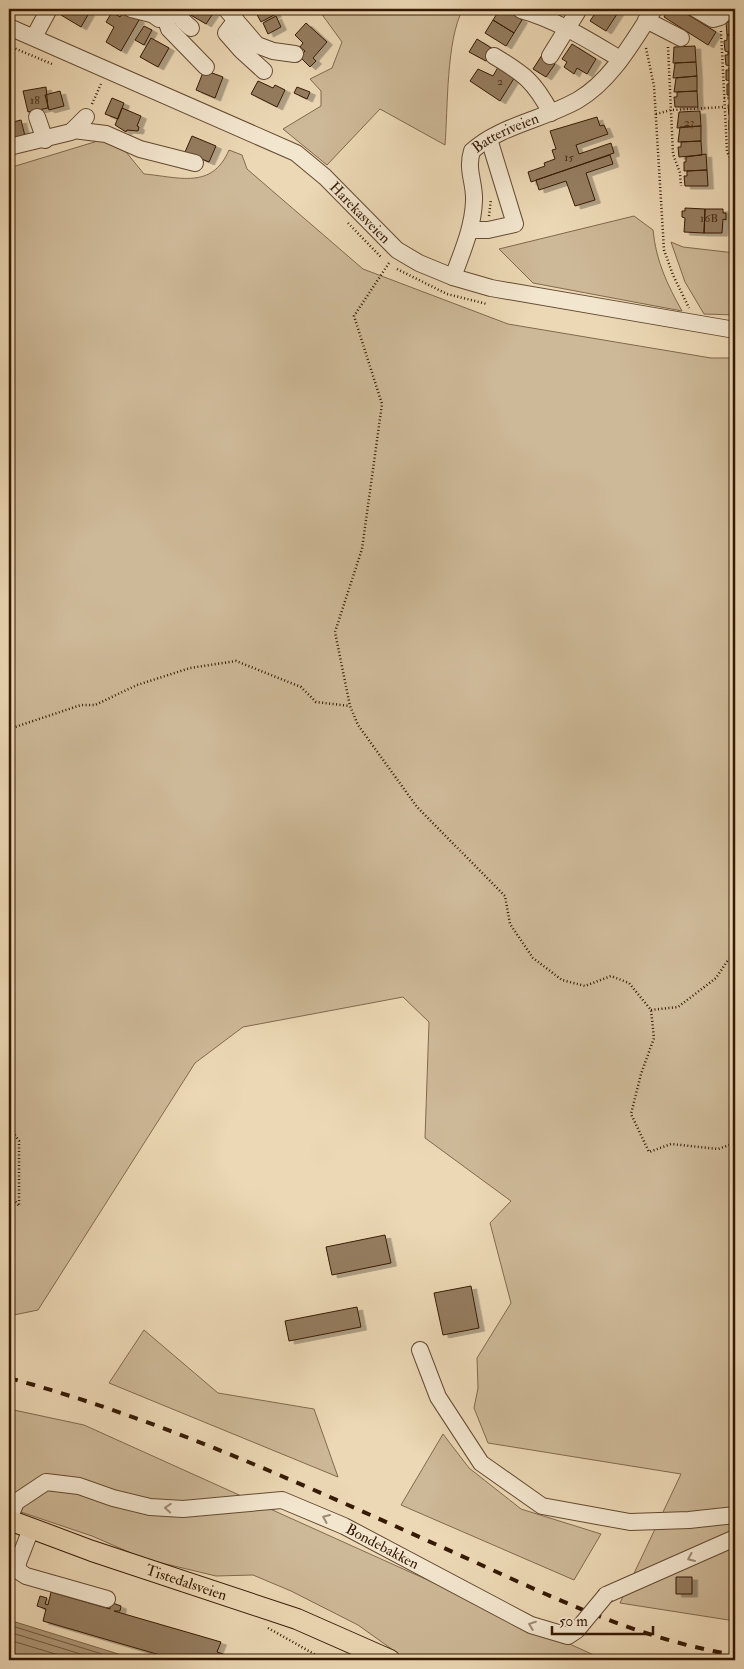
<svg xmlns="http://www.w3.org/2000/svg" width="744" height="1669" viewBox="0 0 744 1669" font-family="'IM FELL Double Pica',serif">
<defs>
<filter id="shadow"><feDropShadow dx="5.5" dy="3" stdDeviation="0" flood-color="#0004"/></filter>
</defs>
<rect width="100%" height="100%" fill="#ecd8b5"/>
<filter id="stains"><feTurbulence type="fractalNoise" baseFrequency=".004" numOctaves="4"/><feColorMatrix values="0 0 0 0 .2 0 0 0 0 .09 0 0 0 0 .02 0 0 0 .5 -.17"/></filter>
<radialGradient id="worn" r=".72"><stop offset=".6" stop-color="#630" stop-opacity="0"/><stop offset="1" stop-color="#630" stop-opacity=".3"/></radialGradient>
<!-- green -->
<path fill="#cdb897" stroke="#82694d" d="M318,9h145c-17,31 -15,99 -18,136l-65,-36 -53,56 -44,-36 38,-23v-15l-11,-12 22,-11 10,-26z
M101,140l25,12 18,22c35,3 68,16 85,-24l13,5 5,14 116,100 145,55 203,34h24v1263l-115,-18 61,-129 -193,-31 -14,-35 4,-20 -1,-30 34,-55 -21,-80 21,-22 -86,-63 4,-116 -26,-25 -160,30 -48,36 -157,247 -29,6v-1148z
M634,216l19,14c3,31 14,54 29,81l-149,-28 -34,-34z
M671,242l12,5 52,6v62l-31,-1 -19,-32z
M144,1330l74,63 96,16 24,68 -229,-94z
M9,1409l75,16 521,235h-198l-49,-35 -67,-34 -38,-16 -37,1 -71,-17 -53,-23 -83,-28z
M443,1434l26,34 52,41 80,25 -27,46 -173,-75z"/>
<!-- water -->
<path fill="#ae9778" stroke="#7e6549" d="M9,1620l119,37 13,3h-132z"/>
<g fill="none" stroke-linecap="round" stroke-linejoin="round">
<!-- shore -->
<path stroke="#72583e" stroke-width="1" d="M9,1625l112,35
M9,1632l91,28
M9,1640l66,20"/>
</g>
<!-- building -->
<path fill="#957d60" stroke="#361a03" filter="url(#shadow)" d="M65,9h20l-1,1 5,3 -8,14 -20,-12z
M185,9h31l-10,15 -22,-13z
M254,9h19l3,5 -15,8z
M500,9h5l17,11 -8,13 -21,-13z
M594,9h21l4,2 -13,20 -16,-10 4,-6 -3,-2z
M669,9h10l37,23 -8,13 -44,-28z
M124,11l15,9 -18,31 -15,-9 8,-15 -8,-5 6,-10 8,5z
M276,16l5,11 -13,7 -5,-11z
M493,20l21,13 -8,13 -21,-13z
M726,22h9v12l-8,1z
M306,23l21,19 -14,16 3,3 -6,6 -10,-10 5,-6 -5,-4 3,-4 -8,-8z
M144,26l8,4 -8,15 -9,-5z
M735,34v18h-7l-3,-1 -1,-10 3,-1v-5z
M151,38l18,10 -11,19 -18,-10z
M477,39l16,10 -7,12 -17,-9z
M572,44l24,15 -9,15 -10,-6 -3,6 -10,-7 3,-5 -5,-3z
M695,46l1,16 -23,1 1,-16z
M728,52h7v15l-9,-2 -1,-10h3z
M542,55l13,9 -9,13 -13,-8z
M501,62l17,10 -18,29 -30,-20 8,-12 15,7z
M696,62l1,14 -24,2 2,-15z
M729,67h6v15l-9,-2v-10h3z
M204,70l19,7 -8,21 -19,-8z
M697,76v15l-23,1 2,-14z
M258,81l15,7 2,-3 10,5 -8,17 -26,-13z
M729,82h6v13h-8v-11h3z
M46,87l2,21 -20,4 -5,-21z
M297,87l13,5 -3,7 -13,-6z
M60,91l4,15 -15,4 -4,-15z
M697,91l1,16h-23l-1,-10h3v-5z
M112,98l12,5 -6,16 -13,-5z
M731,99h4v16h-6l-1,-10h3z
M122,108l19,8 -4,10 2,1 -1,4 -11,-1 -1,2 -11,-7z
M700,111l1,15 -24,2 2,-16z
M732,115h3v15h-6v-10h3z
M597,117l3,9 4,-1 4,9 -32,11 3,9 32,-11 3,10 -83,29 -3,-10 17,-6 -1,-3 11,-4 -3,-9 4,-1 -6,-18z
M21,120l4,16 -15,3 -1,-16z
M701,126v15l-23,1 2,-15z
M732,130h3v15h-5v-10h3z
M192,136l24,10 -7,16 -24,-10z
M701,141l1,14 -23,2 -1,-10h3v-5z
M706,154l1,16 -23,1v-9h2v-5z
M610,155l3,9 -27,9 9,27 -20,6 -9,-25 -27,9 -3,-10z
M707,170l1,16h-23l-1,-10h3v-5z
M685,208l20,1 -1,24 -20,-1 1,-14 -3,-1v-6h3z
M705,209h18v4h3v7l-3,-1 -1,14h-18z
M385,1235l6,28 -59,12 -6,-28z
M471,1286l8,42 -36,7 -9,-42z
M357,1307l4,20 -72,14 -4,-20z
M676,1577h16v17h-16z
M51,1592l59,17v-7l11,4 -1,5h-6l107,31 -4,10 6,2 -1,6h-45l-134,-39 3,-12 -9,-3 3,-10 7,2 -2,6 3,1z"/>
<g fill="none" stroke-linecap="round" stroke-linejoin="round">
<!-- minor casing -->
<g stroke="#644a30" stroke-width="18">
<g id="minor">
<path d="M131,9l20,5"/>
<path d="M148,9l4,5 7,5 6,-2 6,-7"/>
<path d="M177,9l6,12 8,7"/>
<path d="M226,9l31,36 16,6 22,3"/>
<path d="M696,9l17,10 7,-2 8,-8"/>
<path d="M521,10c36,10 67,30 99,49"/>
<path d="M165,17l4,12 37,38"/>
<path d="M236,20l-10,13 15,17 23,21"/>
<path d="M646,20l35,18"/>
<path id="s1" d="M9,27l287,126 29,24 72,73 22,13 34,14 38,11 244,42"/>
<path d="M34,37l15,-28"/>
<path d="M494,56c30,18 40,25 57,57"/>
<path d="M550,56l29,-47"/>
<path d="M37,117l8,23"/>
<path d="M73,130l33,4 34,15 55,14"/>
<path d="M9,147l62,-15 15,-15"/>
<path d="M470,230h18l27,-6 -26,-85"/>
<path id="s2" d="M453,277c9,-25 20,-49 21,-76 1,-18 -8,-31 -2,-50 29,-26 73,-32 106,-51 34,-20 55,-59 76,-91"/>
<path d="M420,1350l18,47 43,66 61,43 88,16 59,-2 46,-5"/>
<path id="s3" d="M9,1519l7,-17 30,-20 33,4 34,12 37,9 33,2 99,-9 62,26 187,99 37,11 9,-6"/>
<path d="M31,1529l-14,36 3,7 6,4 81,23"/>
<path d="M606,1595l129,-57"/>
</g>
</g>
<!-- major casing -->
<g stroke="#361a03" stroke-width="22">
<g id="major">
<path id="s4" d="M9,1520l83,31 205,68 93,41"/>
</g>
</g>
<!-- path -->
<path stroke="#361a03" stroke-width="2.5" stroke-dasharray="1 2.5" stroke-linecap="butt" d="M721,31l6,121 5,9h3
M9,46l43,18
M668,47l5,107 7,19 1,13
M646,48l8,38 10,164 9,25 16,33
M724,98h11
M92,104l9,-20
M656,114l15,-4 53,-3
M489,216l2,-17
M348,223l33,34
M389,263l-35,53 28,88 -20,145 -27,83 15,74 8,19 59,82 88,89 5,28 23,34 29,22 23,6 26,-10 18,7 22,27 3,28 -13,36 -10,40 18,38 22,-8 47,5 17,-6
M397,269l50,25 40,10
M9,729l72,-24h14l42,-20 53,-17 46,-7 65,26 15,15 34,4
M651,1010l27,-3 38,-29 12,-18 7,-4
M9,1078l2,11 -2,3
M9,1126l10,15v65l-10,-13
M268,1628l48,27 18,5"/>
<!-- minor -->
<use href="#minor" stroke="#f3e6cf" stroke-width="16"/>
<!-- major -->
<use href="#major" stroke="#ecd8b5" stroke-width="20"/>
<!-- rail -->
<path stroke="#361a03" stroke-width="4" stroke-dasharray="9 9" stroke-linecap="butt" d="M9,1378c148,40 286,103 426,166 97,43 194,94 300,111"/>
<!-- minor-bridge casing -->
<g stroke="#644a30" stroke-width="18" stroke-linecap="butt">
<path id="minor-bridge" d="M577,1630l29,-35"/>
</g>
<!-- minor-bridge -->
<use href="#minor-bridge" stroke="#f3e6cf" stroke-width="16"/>
</g>
<!-- one-way arrows -->
<defs><path id="oneway-chevron" d="M-2-3.5L2.5 0L-2 3.5" fill="none" stroke-width="1.6" stroke-linecap="round" stroke-linejoin="round" transform="scale(1.25)"/></defs>
<g stroke="#9e8a73">
<use href="#oneway-chevron" transform="translate(168 1508) rotate(-176)"/>
<use href="#oneway-chevron" transform="translate(326 1518) rotate(-157)"/>
<use href="#oneway-chevron" transform="translate(691 1558) rotate(156)"/>
<use href="#oneway-chevron" transform="translate(532 1625) rotate(-159)"/>
</g>
<g text-anchor="middle" stroke-width="4" stroke-linejoin="round" paint-order="stroke">
<!-- number labels -->
<g font-size="12" fill="#4e331a">
<text x="500" y="85">2</text>
<text x="35" y="104">18</text>
<text x="689" y="126">23</text>
<text x="569" y="161">15</text>
<text x="709" y="222">16B</text>
</g>
<!-- street labels -->
<g font-size="15" fill="#361a03" stroke="#f3e6cf">
<text dy="5" stroke="none"><textPath href="#s2" startOffset="168">Batteriveien</textPath></text>
<text dy="5" stroke="none"><textPath href="#s1" startOffset="401">Harekasveien</textPath></text>
<text dy="5" stroke="none"><textPath href="#s3" startOffset="405">Bondebakken</textPath></text>
<text dy="5" stroke="none"><textPath href="#s4" startOffset="188">Tistedalsveien</textPath></text>
</g>
</g>
<!-- margin -->
<rect width="744" height="1669" fill="none" stroke="#ecd8b5" stroke-width="30"/>
<rect x="10" y="10" width="724" height="1649" fill="none" stroke="#361a03" stroke-width="2.5"/>
<rect x="15" y="15" width="714" height="1639" fill="none" stroke="#361a03"/>
<!-- scale -->
<path d="M552 1626v8h101v-8" fill="none" stroke="#361a03" stroke-width="2.5"/>
<text x="559" y="1626" font-size="15" fill="#361a03" stroke="#f3e6cf" stroke-width="4" paint-order="stroke">50 m</text>
<rect width="100%" height="100%" filter="url(#stains)"/>
<rect width="100%" height="100%" fill="url(#worn)"/>
</svg>
